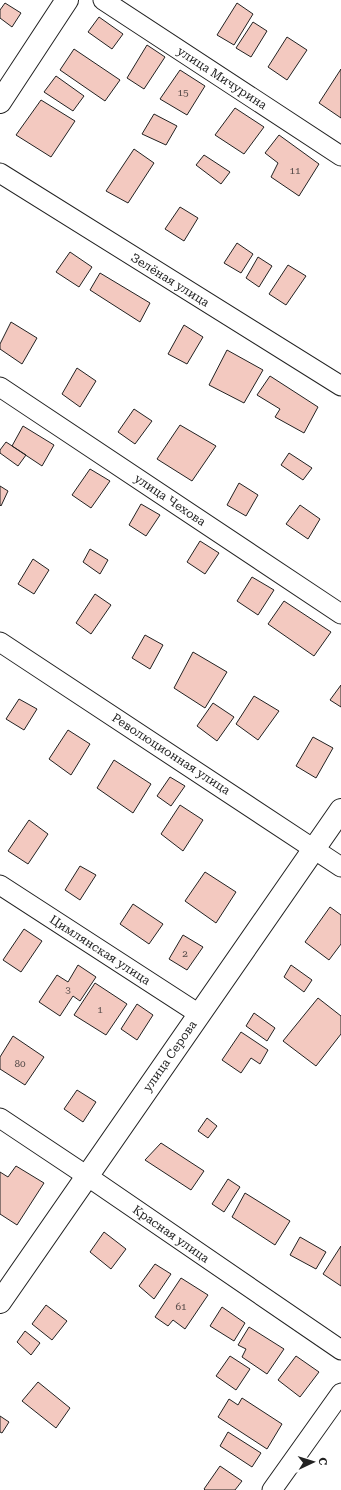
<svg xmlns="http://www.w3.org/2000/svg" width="341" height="1490" viewBox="0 0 341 1490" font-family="'Roboto Serif',serif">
<rect width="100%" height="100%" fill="#fff"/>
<!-- building -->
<path fill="#f3c9c0" stroke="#222" d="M5,3l16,10 -9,14 -12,-9v-8z
M237,3l16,11 -19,31 -17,-10z
M99,17l24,17 -11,15 -24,-17z
M253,22l14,9 -16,26 -15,-9z
M287,37l20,13 -20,30 -19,-13z
M147,45l18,12 -21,32 -17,-11z
M74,49l46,31 -15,21 -45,-31z
M341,69v49l-22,-15z
M180,70l25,16 -18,29 -27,-16z
M56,76l28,20 -11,15 -29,-19z
M41,100l34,21 -24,36 -35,-22z
M235,108l29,19 -20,27 -29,-19z
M154,114l23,12 -11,19 -24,-11z
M279,135l40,29 -20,32 -28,-19 7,-14 -13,-10z
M134,149l20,14 -26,40 -22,-12z
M204,155l26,17 -9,12 -25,-19z
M180,207l18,11 -14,23 -19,-12z
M237,243l16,11 -12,19 -17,-10z
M70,252l22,15 -13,20 -23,-15z
M258,257l14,9 -13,21 -13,-9z
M288,265l18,11 -20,29 -17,-11z
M100,273l50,30 -10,19 -50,-32z
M11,322l26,16 -15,26 -22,-15v-5z
M184,325l19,12 -16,27 -19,-10z
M227,350l36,20 -19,33 -35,-18z
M77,368l19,13 -16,26 -18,-13z
M270,376l48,31 -14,26 -29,-16 5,-8 -23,-14z
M134,409l18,12 -17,23 -17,-12z
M180,425l36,21 -24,35 -35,-22z
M23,426l31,19 -12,21 -30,-20z
M6,442l20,13 -8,11 -18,-13v-3z
M289,453l23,15 -9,12 -22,-15z
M90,469l20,12 -19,27 -19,-13z
M239,483l19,12 -12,21 -19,-11z
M0,486l8,5 -7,15 -1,-1z
M141,504l19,11 -14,21 -17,-11z
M300,505l20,14 -12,20 -22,-15z
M200,541l19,12 -14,21 -18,-12z
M90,549l18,11 -8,14 -17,-12z
M33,559l16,11 -15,24 -16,-10z
M252,577l22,13 -16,25 -21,-14z
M95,594l16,11 -20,29 -15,-11z
M284,601l47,31 -17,24 -46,-32z
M145,635l18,10 -13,24 -18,-11z
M193,652l34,20 -22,36 -31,-20z
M341,685v22l-11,-7z
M254,696l25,15 -21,29 -22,-16z
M19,699l18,10 -13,21 -18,-11z
M213,703l21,14 -17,24 -20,-15z
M68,730l22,14 -19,31 -22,-16z
M313,737l20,11 -17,30 -20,-12z
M114,760l37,24 -18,29 -36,-25z
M170,777l15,9 -14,20 -14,-10z
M180,805l23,15 -20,31 -22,-17z
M29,820l19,14 -20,30 -20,-13z
M80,866l16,9 -16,25 -15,-10z
M205,872l31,20 -20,31 -31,-22z
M133,904l30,20 -14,20 -29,-20z
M330,907l11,8v29l-12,16 -24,-18z
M24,929l18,12 -21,31 -18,-12z
M183,935l20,12 -16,23 -18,-11z
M78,965l18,12 -16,24 -7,-5 -13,20 -21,-14 18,-27 11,7z
M291,965l21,15 -8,12 -20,-15z
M95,983l32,21 -21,31 -32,-20z
M318,998l23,18v18l-25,32 -33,-25z
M137,1004l16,11 -16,25 -16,-11z
M254,1013l21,15 -8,13 -21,-15z
M241,1032l27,18 -8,14 -9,-6 -10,15 -19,-13z
M13,1036l31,21 -19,28 -25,-16v-12z
M77,1090l19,12 -13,20 -19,-13z
M207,1118l10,8 -9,12 -10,-7z
M161,1143l43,28 -13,19 -46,-30z
M16,1166l28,17 -27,42 -17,-11v-42l8,5z
M228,1179l12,8 -16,25 -12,-8z
M245,1193l45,28 -15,24 -43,-28z
M104,1232l22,17 -15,20 -21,-17z
M300,1237l26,15 -10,17 -26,-14z
M341,1246v40l-18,-12z
M155,1264l16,10 -17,25 -15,-13z
M181,1278l27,17 -23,34 -12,-9 -5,6 -13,-9z
M46,1305l21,16 -15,19 -20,-16z
M222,1307l23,16 -11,18 -24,-15z
M249,1327l35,22 -17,25 -25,-17 4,-8 -8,-4z
M25,1331l15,12 -9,12 -14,-13z
M230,1356l20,13 -14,21 -20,-14z
M296,1356l23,16 -19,25 -22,-17z
M38,1382l32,26 -14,20 -34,-27z
M242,1398l40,26 -15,25 -49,-32 11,-18 9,6z
M0,1416l9,6 -7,11 -2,-1z
M228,1432l33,21 -9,14 -32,-21z
M220,1466l22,15 -7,9h-30l-1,-1z"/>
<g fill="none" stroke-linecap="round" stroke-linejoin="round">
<!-- street casing -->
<g stroke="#222" stroke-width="21">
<path id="street" d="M103,0l238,156
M0,173l341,213
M0,387l341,227
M0,642l341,225
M0,885l199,129
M0,1118l87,58 254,174
M272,1490l69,-97"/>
</g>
<!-- secondary casing -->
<g stroke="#222" stroke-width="24">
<path id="secondary" d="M0,102l67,-102
M0,1302l341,-492"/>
</g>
<!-- street -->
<use href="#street" stroke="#fff" stroke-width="19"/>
<!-- secondary -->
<use href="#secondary" stroke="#fff" stroke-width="22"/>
</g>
<g text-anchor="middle" stroke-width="3" stroke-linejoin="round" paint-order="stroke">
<!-- number labels -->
<g font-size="10" fill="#564c4a">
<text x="183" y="96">15</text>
<text x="295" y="174">11</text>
<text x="185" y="957">2</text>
<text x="68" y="993">3</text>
<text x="100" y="1013">1</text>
<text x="20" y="1067">80</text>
<text x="181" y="1310">61</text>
</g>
<!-- street labels -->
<g font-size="12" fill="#222" stroke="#fff">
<text transform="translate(222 78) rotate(33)" y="4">улица Мичурина</text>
<text transform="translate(170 280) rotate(32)" y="4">Зелёная улица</text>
<text transform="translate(170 500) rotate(34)" y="4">улица Чехова</text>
<text transform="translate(171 754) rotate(33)" y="4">Революционная улица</text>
<text transform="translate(100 950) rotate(33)" y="4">Цимлянская улица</text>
<text transform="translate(170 1056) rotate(-55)" y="4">улица Серова</text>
<text transform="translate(171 1234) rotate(35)" y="4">Красная улица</text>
</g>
</g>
<!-- north arrow -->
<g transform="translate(313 1462) rotate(86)" stroke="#ffffff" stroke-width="3" paint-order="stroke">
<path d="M0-3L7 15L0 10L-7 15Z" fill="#222222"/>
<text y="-6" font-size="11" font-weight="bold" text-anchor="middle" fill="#222222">С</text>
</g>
</svg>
